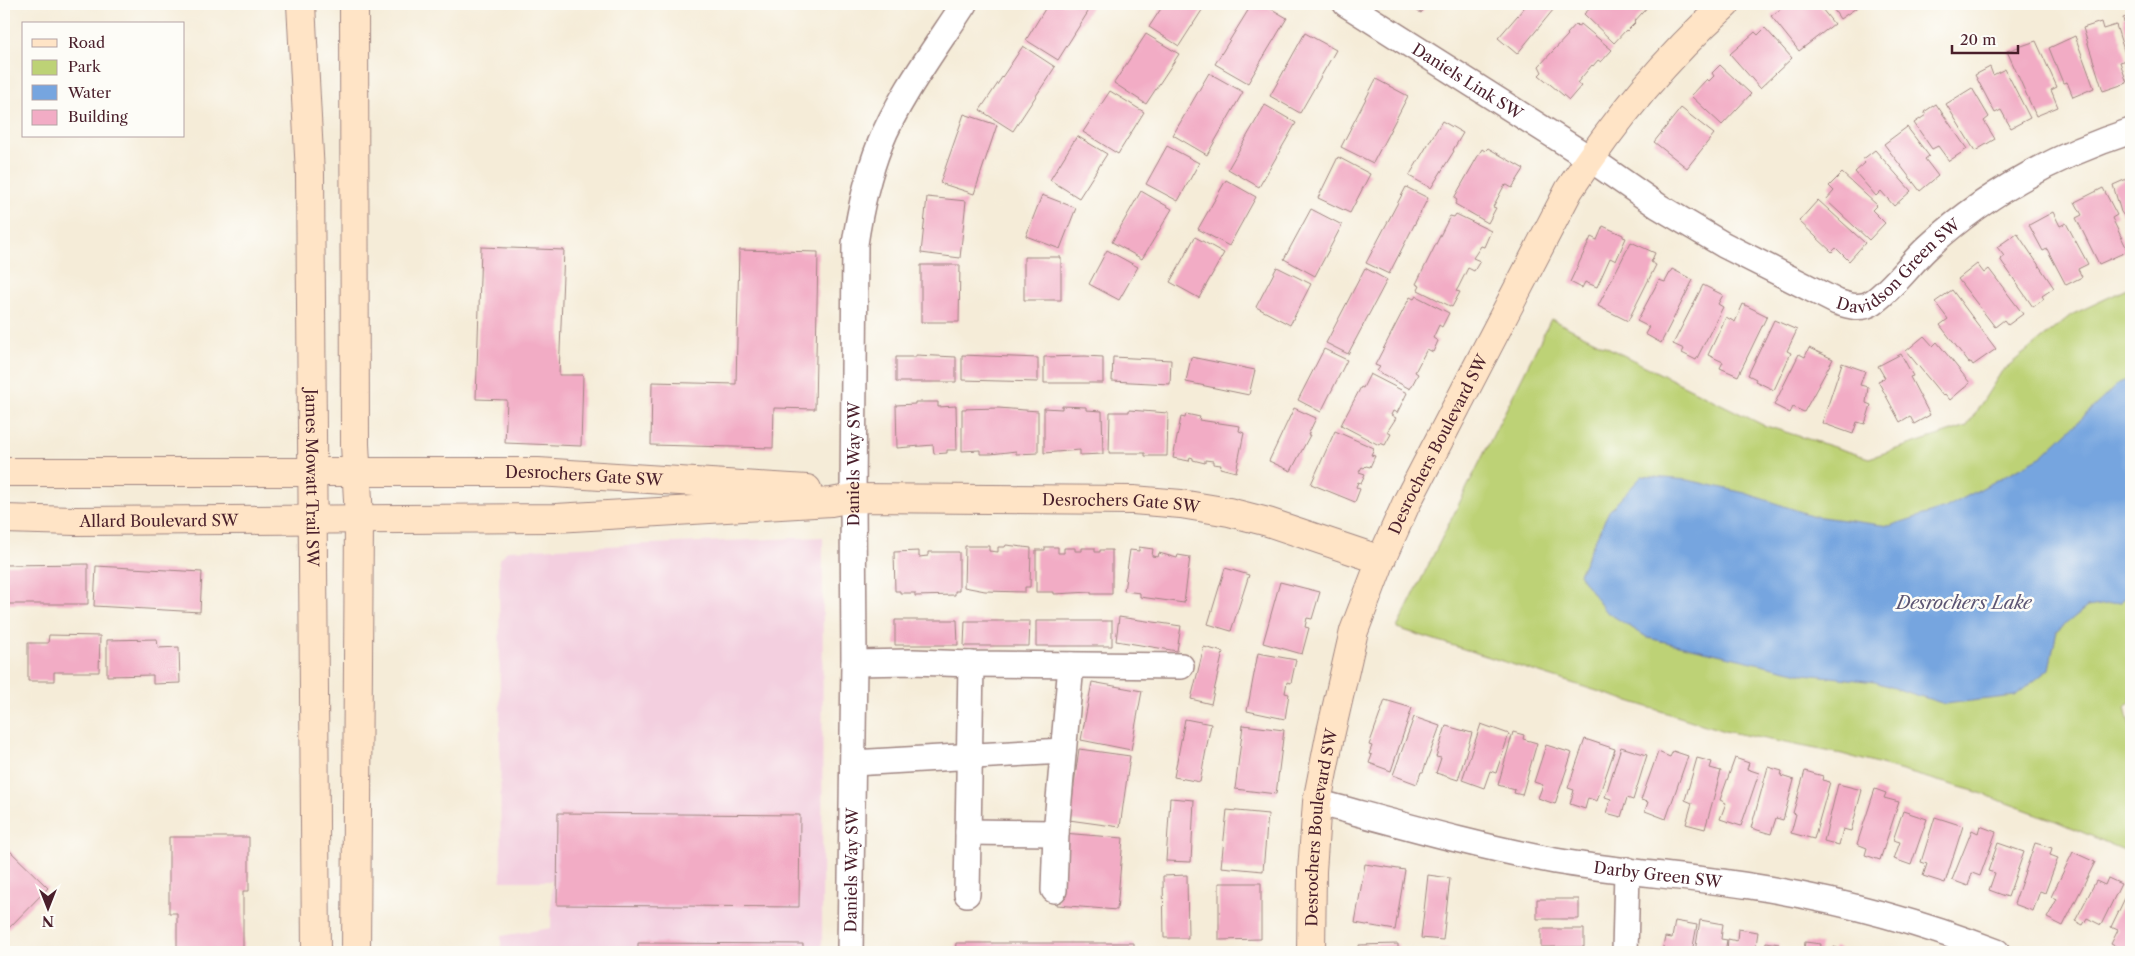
<svg xmlns="http://www.w3.org/2000/svg" width="2135" height="956" viewBox="0 0 2135 956" font-family="'Libre Caslon Text',serif">
<rect width="100%" height="100%" fill="#fdfcf7"/>
<filter id="ink" filterUnits="userSpaceOnUse"><feTurbulence type="fractalNoise" baseFrequency=".02" numOctaves="2"/><feDisplacementMap in="SourceGraphic" scale="10" xChannelSelector="R" yChannelSelector="G"/><feConvolveMatrix kernelMatrix="1 2 1 2 8 2 1 2 1" color-interpolation-filters="sRGB"/></filter>
<filter id="wash" filterUnits="userSpaceOnUse"><feTurbulence type="fractalNoise" baseFrequency=".0096" numOctaves="4" result="noise"/><feDisplacementMap in="SourceGraphic" scale="20" xChannelSelector="R" yChannelSelector="G"/><feGaussianBlur stdDeviation="1.12" result="paint"/><feColorMatrix in="noise" values="0 0 0 0 0 0 0 0 0 0 0 0 0 0 0 0 0 1.4 0 .05"/><feComposite in="paint" operator="in"/></filter>
<g filter="url(#wash)">
<rect width="100%" height="100%" fill="#f5ecd8"/>
<!-- built -->
<path fill="#f3cfdf" d="M823,537l-1,415h-321v-16l50,-8 1,-47h-51l-2,-321 9,-10z"/>
<!-- green -->
<path fill="#bdd276" stroke="#847850" d="M2131,287v414l-6,6 6,23v123l-75,-32 -82,-30 -132,-37 -118,-23 -327,-103 154,-309 212,106 106,33 98,-32 35,-55 69,-56z"/>
<!-- water -->
<path fill="#76a5df" stroke="#606285" d="M2131,378v212l-10,12 -34,5 -30,24 -8,38 -34,27 -70,8 -70,-22 -71,-8 -156,-36 -43,-27 -26,-37 30,-63 33,-35 46,4 57,13 69,23 75,10 56,-18 97,-52 77,-73z"/>
<g id="blocks">
<!-- building -->
<path fill="#f2acc5" d="M1048,4h45l-35,56 -32,-20z
M1164,4h42l-27,42 -30,-19z
M1252,4h11l24,14 -39,65 -33,-19z
M1405,4h22l-6,9z
M1525,4h33l-41,50 -19,-16 26,-30z
M1595,4h55l-16,18 1,1 -8,8 -1,-1 -12,13 -30,-29z
M1788,4h4l2,2 3,-2h21l16,20 -35,27 -28,-35z
M1830,4h32l-22,15z
M2131,16v36h-1l-7,-34z
M2101,22l2,7 13,-4 11,35 -7,2 7,21 -24,8 -20,-63z
M1576,24l2,2 3,-2 31,26 -11,12 -3,-2 -5,6 -1,-1 -15,18 4,3 -12,14 -30,-25 3,-3 -3,-6 29,-31 -1,-1z
M1765,28l27,30 -32,30 -30,-34 25,-22 3,3z
M1305,33l31,17 -36,63 -30,-17z
M1146,34l33,20 -33,50 -32,-21z
M2075,36l19,52 -21,9 -6,-15 -4,1 -14,-35z
M2036,41l21,46 -6,3 7,17 -22,9 -29,-65z
M1023,46l32,21 -42,64 -33,-21z
M1720,65l31,29 -29,31 -31,-29 16,-17 2,2 5,-5 -2,-3z
M1990,67l3,8 12,-6 25,49 -19,10 -10,-18 -6,3 -20,-38z
M1209,73l34,19 -36,63 -34,-20z
M1376,79l32,17 -35,67 -32,-16z
M1972,88l17,29 -5,4 11,18 -20,12 -29,-47z
M1110,91l34,21 -26,42 -35,-22z
M1936,104l31,45 -18,12 -11,-15 -6,3 -18,-26 12,-8 -2,-3z
M1265,105l31,18 -37,64 -31,-18z
M1681,108l33,26 -27,34 -33,-26z
M964,114l33,11 -23,69 -34,-11z
M1442,121l21,12 -10,17 1,1 -23,37 -22,-12z
M1907,127l22,29 -4,3 13,17 -18,15 -36,-47z
M1077,136l30,18 -28,44 -29,-18z
M1167,146l32,17 -21,38 -32,-17z
M1488,148l36,21 -12,19 -5,-3 -3,1 -11,21 3,1 -8,15 -33,-19 2,-4 -3,-2 28,-49 3,2z
M1875,150l36,41 -17,15 -13,-15 -5,5 -21,-24 10,-9 -3,-3z
M1338,157l32,17 -20,39 -32,-15z
M1842,173l35,32 -5,5 13,13 -16,17 -43,-40 8,-9 -5,-5z
M2131,177v51l-4,-13 -3,1 -3,-4 -8,-27z
M1226,180l30,17 -27,49 -31,-17z
M1406,187l22,11 -39,76 -23,-11z
M2103,188l14,27 -5,3 16,33 -29,13 -23,-46 6,-3 -7,-13z
M1141,191l31,18 -30,50 -30,-17z
M1042,195l34,13 -16,41 -34,-13z
M927,197l39,4 -6,57 -39,-5z
M1818,200l47,43 -16,18 -13,-13 -4,4 -33,-31z
M1311,209l31,16 -27,51 -31,-17z
M2053,212l7,14 6,-3 22,41 -10,5 4,8 -16,8 -19,-36 -4,2 -14,-26z
M1456,214l35,17 -7,16 -3,-1 -8,12 7,3 -6,10 -6,-3 -10,20 -2,3 4,1 -8,15 -34,-17 2,-4 -4,-2 34,-68 4,1z
M1603,226l20,9v2l3,1 -10,23 -6,-3 -13,29 -12,-5 -3,6 -12,-6 18,-38 3,-7 6,3z
M2017,233l37,55 -12,8 2,3 -11,8 -33,-48 4,-3 -7,-9z
M1195,237l29,16 -25,45 -29,-16z
M1631,242l24,11 -4,9 5,3 -28,56 -30,-15z
M481,247l83,3 -5,125h24l-2,71 -76,-3 2,-43 -31,-1z
M739,250l79,2 -3,157 -41,-1 -1,40 -122,-3 1,-63 84,2z
M1107,250l31,17 -19,33 -30,-16z
M1024,257h37v43h-37z
M1977,264l7,9 5,-4 34,45 -15,11 -4,-5 -9,7 -37,-48z
M921,265h39l-1,57h-38z
M1277,267l34,17 -21,41 -34,-18z
M1365,268l22,12 -39,74 -22,-11z
M1672,269l21,11 -32,63 -16,-9 4,-7 -12,-6 22,-41 6,2z
M1703,285l20,10 -5,9 5,3 -27,53 -14,-7 2,-4 -11,-5z
M1952,290l44,59 -23,16 -2,-3 -2,1 -29,-38 8,-6 -13,-17z
M1416,296l33,17 -7,14 -3,-2 -6,13 5,3 -5,11 -6,-3 -12,23 3,2 -8,15 -33,-18 3,-4 -5,-2 35,-68 4,2z
M1743,304l24,12 -29,60 -18,-8 3,-6 -15,-7 18,-38 9,5z
M1774,320l23,10 -10,21 4,2 -17,37 -19,-9 1,-2 -8,-4z
M1924,336l9,10 4,-4 33,41 -20,17 -5,-6 -2,2 -37,-45z
M1809,348l24,11 -29,53 -11,-5 -3,6 -16,-8 25,-51 6,3z
M1324,349l23,11 -26,52 -23,-12z
M1901,354l12,22 -3,1 20,38 -16,9 -4,-8 -10,6 -22,-41 7,-3 -7,-12z
M916,355l40,2v25h-60v-25h20z
M962,355l76,3v24l-76,-2z
M1085,356l18,1v26h-59v-26z
M1113,357l58,3 -1,24 -58,-3z
M1191,357l64,13 -6,25 -63,-13z
M1842,363l23,8 -5,14 8,2 -2,16 5,2 -6,19 -8,-2 -4,12 -31,-11z
M1370,374l37,19 -10,20 -4,-2 -2,4 5,3 -9,14 4,2 -6,11 -5,-2 -1,2 -38,-20 20,-38 2,1z
M915,402h23v5l18,-1 1,44h-10v3l-13,1 -1,-9 -36,3 -1,-43 19,-1z
M1062,406l24,1v3l16,1 1,43 -23,1v-5l-36,3v-45l18,1z
M998,408l40,3v42l-22,1v-3l-25,3h-11v-4l-18,1v-42z
M1294,408l22,10 -8,17h2l-19,36 -22,-10z
M1129,410l39,3 -1,43h-22v-3h-36l1,-41h19z
M1186,414l14,3 -1,3 41,6 -1,5 5,2 -8,39 -16,-4 1,-3 -8,-1v-3l-8,-1v3l-12,-3v-2l-3,-1 -1,4 -16,-3 8,-41 4,1z
M1335,431l39,17 -3,7 4,1 -5,11 -4,-1 -2,2 -2,-1 -3,5 6,2 -4,9 -3,-1 -2,5 4,2 -5,13 -44,-18z
M1006,545l25,3 -1,39h-5v5l-40,-1 -21,-4 1,-41h24v5l9,1v-5h7z
M1045,547h13v6h6v-5h11v3h7v-3h13v4h5v-2h12v44h-21v-2l-37,2v-2h-18v-42h9z
M1139,547l14,2 -1,7 6,1 1,-4 18,5 1,-3 12,2 -6,46 -44,-6v-4l-16,-2 6,-41 9,1z
M919,551v6l9,-1v-4h31v39h-4v4l-40,1v-3h-15v-2h-5l-1,-39z
M88,564v40h-84v-39z
M96,566l106,6 -2,40 -106,-6z
M1225,568l24,7 -18,56 -23,-7z
M1280,582l40,10 -8,27 -5,-1 -2,9 4,1 -7,26 -39,-11z
M1119,617l62,9 -4,25 -61,-10z
M895,620h62l1,25h-63z
M965,621h65l-1,25h-65z
M1036,621h76v25h-76z
M49,635l51,1 -1,36h-45v9h-26v-38h20z
M157,639l1,9 21,-1 1,36 -27,1v-9l-46,1v-36z
M1204,647l19,5 -12,52 -20,-5z
M1258,653l38,7 -5,23 -4,-1 -2,11 4,1 -4,25 -38,-8z
M1092,682l50,9 -11,59 -50,-10z
M1385,700l27,8 -21,63 -22,-8 3,-8 -3,-1 3,-8 -3,-1z
M1414,717l26,9 -17,46h-2l-4,12 -24,-9z
M1185,719l26,5 -11,58 -26,-5z
M1481,724l28,10 -13,39 -6,-2 -6,17 -22,-8z
M1243,725l41,5 -8,64 -41,-5z
M1446,726l26,7 -14,47 -22,-7 5,-15 -5,-1z
M1513,732l11,3 -1,4 14,4 -15,52 -8,-2 1,-3 -17,-5z
M1585,739l30,10 -18,52 -9,-3 -3,11 -15,-5 4,-14 -6,-2z
M1546,745l26,8 -17,51 -17,-6 5,-13 -9,-3z
M1621,747l26,8 -14,45 -6,-2 -6,19 -15,-4 5,-14 -6,-2z
M1079,749l51,7 -10,71 -51,-7z
M1673,751l15,5 -22,63 -21,-8 3,-9 -7,-2 17,-48 12,5z
M1697,758l15,4 -2,6 11,3 -16,58 -19,-5 6,-21 -7,-3z
M1735,758l14,5 -2,6 12,4 -18,53 -21,-7 6,-16 -6,-3z
M1768,767l14,4 -1,5 13,4 -11,40 -7,-2 -5,16 -20,-6z
M1805,771l18,5 -1,4 8,2 -16,57 -23,-6 5,-19 -3,-1z
M1838,784l24,6 -11,41 -8,-2 -4,16 -15,-4z
M1875,789l11,4 -2,5 15,4 -19,58 -15,-5 2,-7 -10,-4z
M1170,798l24,2 -3,62 -25,-1z
M1227,810l41,4 -5,57 -42,-4z
M1903,811l24,8 -16,46 -17,-6 6,-17 -7,-2z
M558,813l242,2 -1,92 -242,-2z
M1935,817l28,9 -18,57 -22,-7 4,-12 -6,-2z
M1980,826l16,6 -16,44 -8,-3 -4,13 -16,-6 20,-50 6,3z
M1063,833l60,5 -6,72 -60,-5z
M169,837h80v54h-6v61h-66v-39h-8z
M1998,843l26,9 -16,45 -19,-7 6,-17 -7,-2z
M2035,843l17,5 -2,7 8,3 -13,35 -5,-2 -7,20 -19,-7z
M4,845l44,43 -44,45z
M2073,852l22,10 -32,64 -16,-8 10,-19 -6,-2z
M1365,864l40,6 -10,60 -40,-7z
M1187,875l1,63h-24l-1,-62z
M1428,875l22,3 -7,62 -22,-2z
M2108,878l13,6 -20,41 -14,-7 -4,7 -8,-4 21,-40 9,4z
M1219,883h42v56l-42,1z
M2126,896l5,3v39l-6,13 -14,-7 7,-14 -7,-3z
M1537,899h42v20h-42z
M1700,920l23,4 -2,15 6,1 -2,12h-30z
M1675,921l22,4 -5,27h-30l3,-15 7,1z
M1541,929h43v18h-43z
M1738,929l20,3 -3,20h-28l1,-13 9,2z
M1766,942l13,2 -2,8h-13z
M1805,942l16,2 -1,8h-24v-2l8,1z
M638,943l165,1v8h-165z
M956,943h178v9h-179z
M1398,944v8h-39v-7z
M1834,947l15,5h-17z
M1163,949h24v3h-24z
M1440,949l20,1v2h-20z"/>
</g>
</g>
<g filter="url(#ink)">
<use href="#blocks" fill-opacity="0" stroke="#a08682" stroke-width="1"/>
<g fill="none" stroke-linecap="round" stroke-linejoin="round">
<!-- street casing -->
<g stroke="#a08682" stroke-width="28">
<g id="street">
<path id="s1" d="M1346,4l243,154 69,48 66,39 113,57c12,4 24,8 36,0 21,-15 36,-37 54,-54 58,-54 130,-93 204,-117"/>
<path d="M854,663l59,-1 58,2 210,2"/>
<path d="M853,763l210,-12"/>
<path id="s2" d="M1317,802c79,21 158,44 238,59 65,11 130,15 195,25 84,13 167,35 247,66"/>
<path d="M968,832l88,1"/>
<path d="M1054,890l2,-57 15,-168"/>
<path d="M967,894l4,-230"/>
<path id="s3" d="M850,952l4,-289 -1,-165 2,-254c5,-34 12,-67 25,-100 18,-46 57,-98 84,-140"/>
<path d="M1625,952l2,-82"/>
</g>
</g>
<!-- secondary casing -->
<g stroke="#a08682" stroke-width="30">
<g id="secondary">
<path id="s4" d="M301,4l9,170 6,778"/>
<path d="M354,4l1,440 4,75 -3,433"/>
<path id="s5" d="M4,472h534l269,17"/>
<path id="s6" d="M4,519l71,2 481,-3 275,-16 22,-4 280,2 48,4 48,8 39,10 113,38"/>
<path id="s7" d="M1311,952l1,-81 5,-69 13,-66 24,-105 27,-71 25,-56 163,-314c45,-69 96,-131 157,-186"/>
</g>
</g>
<!-- street -->
<use href="#street" stroke="#fff" stroke-width="25"/>
<!-- secondary -->
<use href="#secondary" stroke="#ffe4c6" stroke-width="28"/>
</g>
</g>
<g text-anchor="middle" stroke-width="5" stroke-linejoin="round" paint-order="stroke">
<!-- street labels -->
<g font-size="16" fill="#4a1f2b" stroke="#fdfcf7">
<text dy="6" stroke="none"><textPath href="#s1" startOffset="144">Daniels Link SW</textPath></text>
<text dy="6" stroke="none"><textPath href="#s1" startOffset="652">Davidson Green SW</textPath></text>
<text dy="6" stroke="none"><textPath href="#s7" startOffset="530">Desrochers Boulevard SW</textPath></text>
<text dy="6" stroke="none"><textPath href="#s3" startOffset="488">Daniels Way SW</textPath></text>
<text dy="6" stroke="none"><textPath href="#s5" startOffset="580">Desrochers Gate SW</textPath></text>
<text dy="6" stroke="none"><textPath href="#s4" startOffset="474">James Mowatt Trail SW</textPath></text>
<text dy="6" stroke="none"><textPath href="#s6" startOffset="1118">Desrochers Gate SW</textPath></text>
<text dy="6" stroke="none"><textPath href="#s6" startOffset="155">Allard Boulevard SW</textPath></text>
<text dy="6" stroke="none"><textPath href="#s7" startOffset="125">Desrochers Boulevard SW</textPath></text>
<text dy="6" stroke="none"><textPath href="#s3" startOffset="82">Daniels Way SW</textPath></text>
<text dy="6" stroke="none"><textPath href="#s2" startOffset="349">Darby Green SW</textPath></text>
</g>
<!-- water labels -->
<g font-size="18" font-style="italic" fill="#5c5573" stroke="#fdfcf7">
<text x="1964" y="609">Desrochers Lake</text>
</g>
</g>
<!-- margin -->
<rect width="2135" height="956" fill="none" stroke="#fdfcf7" stroke-width="20"/>
<!-- legend -->
<rect x="22" y="22" width="162" height="115" fill="#fdfcf7" stroke="#b5a4a5"/>
<rect x="32" y="39" width="25" height="8" fill="#ffe4c6" stroke="#b5a4a5"/>
<text x="68" y="48" font-size="15" fill="#4a1f2b">Road</text>
<rect x="32" y="60" width="25" height="15" fill="#bdd276" stroke="#b5a4a5"/>
<text x="68" y="72" font-size="15" fill="#4a1f2b">Park</text>
<rect x="32" y="85" width="25" height="15" fill="#76a5df" stroke="#b5a4a5"/>
<text x="68" y="98" font-size="15" fill="#4a1f2b">Water</text>
<rect x="32" y="110" width="25" height="15" fill="#f2acc5" stroke="#b5a4a5"/>
<text x="68" y="122" font-size="15" fill="#4a1f2b">Building</text>
<!-- north arrow -->
<g transform="translate(48 908) rotate(180)" stroke="#fdfcf7" stroke-width="4" paint-order="stroke">
<path d="M0-4L9 19L0 12L-9 19Z" fill="#4a1f2b"/>
<text y="-8" font-size="14" font-weight="bold" text-anchor="middle" fill="#4a1f2b">N</text>
</g>
<!-- scale -->
<path d="M1952 45v8h66v-8" fill="none" stroke="#4a1f2b" stroke-width="2.5"/>
<text x="1960" y="45" font-size="15" fill="#4a1f2b" stroke="#fdfcf7" stroke-width="4" paint-order="stroke">20 m</text>
</svg>
